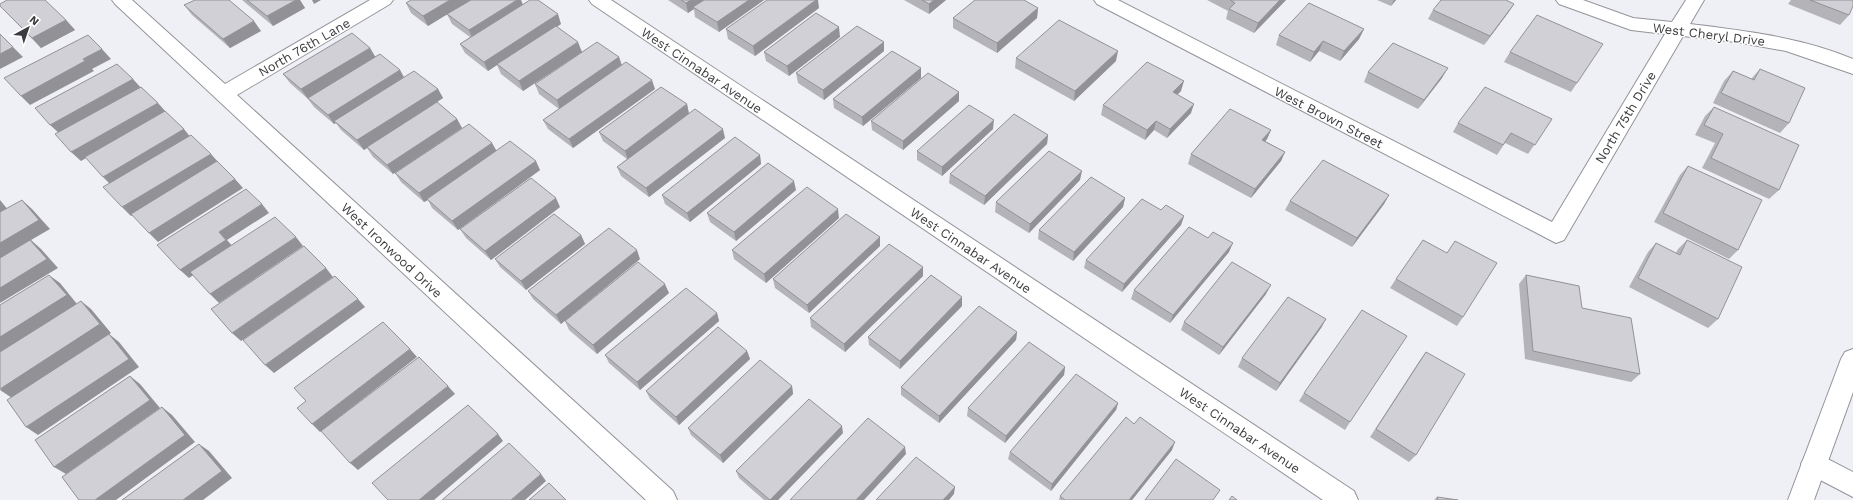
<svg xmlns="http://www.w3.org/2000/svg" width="1853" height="500" viewBox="0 0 1853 500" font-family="'Work Sans',sans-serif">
<rect width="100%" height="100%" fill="#eff0f6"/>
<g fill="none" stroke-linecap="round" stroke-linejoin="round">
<!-- minor casing -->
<g stroke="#93949a" stroke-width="2">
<path id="minor" d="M112,0h20l93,84 145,-84h23l-3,4 -153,91 436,396 4,9h-31l-531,-496z
M589,0h22l743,491 4,9h-35l-731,-496z
M1094,0h24l434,222 113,-188 -34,-4 -72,-26 -3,-4h27l50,18 39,4 14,-22h18l-14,24c55,7 111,13 163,35v15l-67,-23 -50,-9 -53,-6 -119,204 -8,3 -459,-239z
M1814,452l39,20v25l-48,-25 -4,-8 4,-8z"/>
</g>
<!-- major casing -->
<g stroke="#93949a" stroke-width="2">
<path id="major" d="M1853,349v43l-39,108h-26l53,-141 4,-7z"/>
</g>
<!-- minor -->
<use href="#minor" fill="#fff" fill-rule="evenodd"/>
<!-- major -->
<use href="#major" fill="#fff" fill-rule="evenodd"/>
</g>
<!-- wall -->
<path fill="#b3b3b8" d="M242,0h58l5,8 -32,18z
M411,0h110l2,5 38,19 -4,3 25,25 -59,39 -22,-17 -4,-9 -9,6 -23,-18 -5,-9 10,-7 -18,-13 -5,-10 -19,12 -17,-13 -5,-10z
M668,0h96l-45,32 -24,-15 -1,-8 -6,4z
M904,0h42l-17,14z
M1207,0h79l-32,33 -28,-14 2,-8z
M1377,0h19l-5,6z
M1791,0h62l-4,15 -9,10 -52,-21z
M1514,4l-6,9 -24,32 -56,-26 5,-9z
M184,5l77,26 -31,17 -38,-33z
M0,6l66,14 9,10 -34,18z
M819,8l-64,48 -27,-17 -2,-10z
M1038,8l-1,10 -40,35 -44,-25v-10z
M1364,29l-5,10 -19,22 -21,-10 -9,11 -34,-17 3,-10z
M840,37l-51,39 -23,-15 -2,-9z
M884,42v9l-60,49 -26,-17 -2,-10z
M370,48l5,9 25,13 4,7 34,12 5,9 -6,4 20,17 5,9 -69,46 -20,-17 -6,-9 -3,2 -23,-20 -5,-7 -2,1 -20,-17 -6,-8 -18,-16 -7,-9z
M1510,52l67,31 -6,9 -67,-30z
M619,57l3,8 33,24 -82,59 -25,-19 -5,-9 16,-11 -20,-15 -4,-10z
M1016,58l100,3 -42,40 -59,-33z
M921,68v10l-58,48 -29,-18 -1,-9z
M1760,69l29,54 -9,10 -67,-30 11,-22 9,-10 18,8z
M1368,72l74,6 -24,31 -54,-27z
M1181,91l-4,4 14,18 -24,25 -13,-8 -9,10 -44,-25 2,-10z
M959,101l-56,49 -31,-20 -1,-9z
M687,104l2,10 36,24 -76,59 -28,-21 -4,-9 10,-8 -24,-18 -4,-9z
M1714,107l65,83 -10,9 -67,-31 13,-25 -20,-8 10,-19z
M1552,119l-24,35 -23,-11 -8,12 -44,-23 5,-9z
M993,129l-51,47 -25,-16v-9z
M1271,130l-4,9 -2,2 20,11 -4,9 -30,37 -63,-34 3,-10z
M1048,135l-1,9 -63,61 -35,-22 1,-9z
M492,143l4,7 44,20 -82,60 -26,-22 -4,-8 -4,2 -23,-20 -6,-9z
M760,155l1,9 -71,58 -25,-18 -3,-9z
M1688,166l50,84 -9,9 -75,-37 26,-47z
M1080,180l-51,53 -34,-21 1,-10z
M796,190l-60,51 -26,-19 -3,-9z
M1389,195l-5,9 -32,43 -67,-37 5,-9z
M1125,198l-2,9 -50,54 -35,-22 1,-9z
M560,207l-69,53 -25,-22 -6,-9z
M1184,216l-3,9 -59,67 -38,-24 2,-8z
M839,218l-73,65 -32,-24 -2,-9z
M581,235l4,9 -59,46 -26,-23 -5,-8z
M1687,240l31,79 -10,9 -79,-41 19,-35 8,-9 20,10 2,-4z
M880,246l-71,67 -34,-25 -2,-9z
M1229,252l-59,71 -39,-24 3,-9z
M640,259l-79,65 -28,-25 -5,-8z
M923,267v9l-78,76 -34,-25 -1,-9z
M1526,275l56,33 58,66 -9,8 -106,-23 -6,-75z
M1396,279l67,38 -6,9 -67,-38z
M669,293l-72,61 -28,-24 -4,-9z
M1266,294l-47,61 -38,-25 3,-8z
M962,306l-62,63 -31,-24 -1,-8z
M717,313l2,8 -79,69 -31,-27 -4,-8z
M1326,319l-5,9 -45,63 -38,-24 4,-9z
M1017,332l-1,8 -77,83 -38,-28v-8z
M747,351l3,8 -71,66 -29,-26 -4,-8z
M1426,352l-10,103 -7,7 -39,-25 50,-77z
M1065,367l-1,8 -59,68 -38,-27 1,-8z
M792,386l1,8 -70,69 -32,-28 -3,-7z
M1304,393l46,29 -5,8 -46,-29z
M1118,403l-2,7 -65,81 -43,-32 2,-7z
M843,433l-65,67h-14l-25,-22 -3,-7z
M1172,450l-40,50h-73l1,-4z
M1437,497l21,3h-24z"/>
<!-- shaded-wall -->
<path fill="#929296" d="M296,0h4l5,8 -32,18 -6,-10z
M312,0h9l-7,4z
M450,0h21l-43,26 -5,-10z
M517,0h4l3,8 -51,32 -4,-10z
M691,0h16l-14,7 1,2 -6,4 -2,-10z
M749,0h15l-45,32 -2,-10z
M816,0h2l1,8 -64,48 -2,-10z
M934,0h12l-17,14v-10z
M1280,0h6l-32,33 4,-10z
M1394,0h2l-5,6z
M1514,4l-6,9 -24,32 6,-9z
M1038,8l-1,10 -40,35v-10z
M558,14l3,10 -63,41 -1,-1v1l-9,6 -4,-9z
M66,20l9,10 -34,18 -9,-10z
M254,21l7,10 -31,17 -7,-9z
M839,27l1,10 -51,39 -2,-10z
M1364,29l-5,10 -19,22 4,-10z
M1323,41l-4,10 -9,11 4,-10z
M578,42l4,10 -59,39 -4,-10z
M884,42v9l-60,49 -1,-10z
M13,47l10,10 -23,12v-15z
M370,48l6,10 -68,41 -7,-10z
M102,49l9,10 -19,10 2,2 -64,34 -9,-9 62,-37z
M1118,51l-2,10 -42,40 1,-10z
M619,57l3,10 -62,43 -3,-10z
M921,68v10l-58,48 -1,-9z
M1448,68l-6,10 -24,31 6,-9z
M400,70l5,10 -71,41 2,2 -2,1 -6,-9z
M133,79l9,10 -82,45 -10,-9z
M652,80l3,9 -82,59 -4,-9z
M1184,81l-3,10 -11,11 3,-10z
M438,89l5,9 -79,52 -7,-10z
M959,92v9l-56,49v-9z
M158,103l8,9 -85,49 -10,-9z
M687,104l2,10 -61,46 -3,-9z
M1194,104l-3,9 -24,25 3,-9z
M457,119l5,9 -69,46 -6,-9z
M994,120l-1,9 -51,47v-9z
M1156,121l-2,9 -9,10 2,-10z
M184,129l8,10 -80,47 -9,-9z
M723,129l2,9 -76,59 -3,-9z
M1271,130l-4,9 -8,10 3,-9z
M1048,135l-1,9 -63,61 1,-9z
M492,143l5,9 -70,47 1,1 -4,2 -5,-9z
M1285,152l-4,9 -30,37 4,-9z
M211,154l8,9 -88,53 -9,-9z
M760,155l1,9 -71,58 -3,-9z
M536,161l4,9 -82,60 -6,-9z
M1082,171l-2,9 -51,53 1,-9z
M235,179l8,9 -85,54 -9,-9z
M794,181l2,9 -60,51 -2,-9z
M1389,195l-5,9 -32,43 5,-9z
M556,198l4,9 -69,53 -6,-9z
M1125,198l-2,9 -50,54 1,-9z
M0,200l9,11 -9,5z
M22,200l10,9 18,20 -19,11 10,9 17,19 -58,35v-60z
M262,204l7,9 -42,27 7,8 -45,30 -9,-8 39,-38z
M838,209l1,9 -73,65 -2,-9z
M1184,216l-3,9 -59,67 2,-8z
M581,235l4,9 -59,46 -5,-9z
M296,237l7,9 -84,57 -9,-9z
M880,237v9l-71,67 -2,-8z
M1233,243l-4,9 -59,71 3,-8z
M637,250l3,9 -79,65 -5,-9z
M923,267v9l-78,76 -1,-8z
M326,268l7,9 -92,64 -9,-8z
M49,275l11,8 17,21 -77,49v-16z
M665,284l4,9 -72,61 -4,-9z
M1271,285l-5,9 -47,61 4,-8z
M962,297v9l-62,63v-8z
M358,299l7,8 -91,66 -9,-8z
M81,301l10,8 20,24 -99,65 -12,-8z
M717,313l2,8 -79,69 -3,-8z
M1326,319l-5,9 -45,63 4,-8z
M1017,332l-1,8 -77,83v-7z
M109,334l10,8 20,25 -101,68 -12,-8z
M410,349l7,8 -97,75 -8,-8z
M747,351l3,8 -71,66 -3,-8z
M1065,367l-1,8 -59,68 1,-7z
M130,376l10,8 20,24 -94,66 -12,-7z
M448,386l7,8 -97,76 -8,-7z
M792,386l1,8 -70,69 -3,-8z
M1118,403l-2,7 -65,81 1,-7z
M162,407l10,8 23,27 -79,58h-21z
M842,426l1,7 -65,67h-8z
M498,434l5,7 -69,59h-15z
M1175,442l-3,8 -40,50h-3z
M199,444l10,7 23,27 -29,22h-20z
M905,447l1,7 -42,46h-8z
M541,474l5,7 -21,19h-14z
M955,487l-1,7 -5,6h-6z"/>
<!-- building -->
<path fill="#d0d0d6" stroke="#929296" d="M7,0h38l21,20 -34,18 -32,-32v-2z
M195,0h34l25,21 -31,18 -39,-34z
M247,0h49l-29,16z
M411,0h39l-27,16 -17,-13z
M471,0h46l-48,30 -22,-16z
M530,0h8l20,14 -74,48 -24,-18z
M681,0h10l-5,3z
M704,0h45l-32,22 -24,-15z
M767,0h49l-63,46 -27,-17z
M922,0h12l-5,4z
M975,0h49l14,8 -41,35 -44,-25z
M1230,0h50l-22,23 -29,-14 6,-6z
M1441,0h65l8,4 -24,32 -57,-26z
M1810,0h43v6l-4,9z
M1309,3l55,26 -20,22 -21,-10 -9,11 -35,-17z
M816,13l23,14 -52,39 -23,-14z
M1537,15l66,29 -26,39 -67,-31z
M1059,20l59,31 -43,40 -59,-33z
M556,26l22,16 -59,39 -22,-17z
M857,26l27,16 -61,48 -27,-17z
M352,33l18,15 -69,41 -18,-15z
M0,34l13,13 -13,7z
M88,35l14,14 -19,10 2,2 -64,35 -17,-18z
M597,42l22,15 -62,43 -22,-16z
M1393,43l55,25 -24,32 -56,-28z
M892,51l29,17 -59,49 -29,-18z
M380,54l20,16 -72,45 -20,-17z
M626,62l26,18 -83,59 -26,-19z
M1147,62l37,19 -11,11 21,12 -24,25 -14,-8 -9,9 -44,-25z
M117,64l16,15 -83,46 -15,-17z
M1760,69l45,19 -16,35 -68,-30 12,-22 21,9z
M414,71l24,18 -81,51 -23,-19z
M928,73l31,19 -56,49 -32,-20z
M141,87l17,16 -87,49 -16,-18z
M661,87l26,17 -62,47 -26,-19z
M1485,87l67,32 -17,26 -24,-12 -8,12 -45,-22z
M437,102l20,17 -70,46 -20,-18z
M969,105l25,15 -52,47 -25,-16z
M1714,107l85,38 -20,45 -68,-32 12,-24 -19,-9z
M695,109l28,20 -77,59 -29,-21z
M1230,109l41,21 -9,10 23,12 -30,37 -64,-35z
M165,111l19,18 -81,48 -18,-20z
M1014,114l34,21 -63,61 -35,-22z
M469,124l23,19 -73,50 -24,-20z
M191,135l20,19 -89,53 -19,-20z
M735,137l25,18 -73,58 -25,-18z
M510,141l26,20 -84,60 -25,-22z
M1049,151l33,20 -52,53 -34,-22z
M1323,160l66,35 -32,43 -67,-37z
M217,161l18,18 -86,54 -18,-19z
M768,163l26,18 -60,51 -27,-19z
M1688,166l74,34 -24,50 -75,-37z
M1091,177l34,21 -51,54 -35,-22z
M531,178l25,20 -71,53 -25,-22z
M807,187l31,22 -74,65 -32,-24z
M246,189l16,15 -43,28 7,8 -46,30 -23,-25z
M1142,199l19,11 5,-5 18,11 -60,68 -38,-24z
M22,200l17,20 -39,23v-31z
M554,214l27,21 -60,46 -26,-22z
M846,214l34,23 -73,68 -34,-26z
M275,217l21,20 -86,57 -20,-22z
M1189,227l19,11 5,-6 20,11 -60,72 -39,-25z
M609,228l28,22 -81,65 -28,-24z
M30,240l17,19 -47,29v-30z
M1423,240l24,13 8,-12 42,22 -34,54 -67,-38z
M1687,240l55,27 -24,52 -80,-41 18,-35 24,12z
M889,244l34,23 -79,77 -34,-26z
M304,246l22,22 -94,65 -21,-24z
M638,262l27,22 -72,61 -28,-24z
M1232,262l39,23 -48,62 -39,-25z
M49,275l18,20 -67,42v-32z
M931,275l31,22 -62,64 -32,-24z
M1526,275l53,11 3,22 49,10 9,56 -107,-23z
M335,276l23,23 -93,66 -22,-25z
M686,288l31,25 -80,69 -32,-27z
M1288,297l38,22 -46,64 -38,-25z
M81,301l19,23 -100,65v-37z
M979,306l38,26 -78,84 -38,-29z
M1362,310l45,26 -57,86 -46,-29z
M383,322l27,27 -98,75 -15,-16 9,-7 -12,-13z
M718,327l29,24 -71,66 -30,-26z
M109,334l20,25 -103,68 -19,-27z
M1029,342l36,25 -59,69 -38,-28z
M1426,352l39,22 -49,81 -40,-26z
M419,357l29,29 -98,77 -29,-32z
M760,360l32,26 -72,69 -32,-27z
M1076,374l42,29 -66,81 -42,-32z
M130,376l20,24 -96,67 -19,-27z
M809,399l33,27 -72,74 -34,-29z
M468,405l30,29 -79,66h-31l-16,-17z
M162,407l23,28 -90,65h-16l-17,-23z
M1126,417l8,7 6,-7 35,25 -46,58h-64l-5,-4z
M868,418l37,29 -49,53h-66z
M509,443l32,31 -30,26h-69z
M199,444l23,27 -39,29h-61z
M916,457l39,30 -12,13h-67z
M1176,459l44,31 -7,10h-68z
M549,483l17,17h-37z
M1232,496l5,4h-8z
M1437,497l21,3h-20z"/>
<g text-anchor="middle" stroke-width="3" stroke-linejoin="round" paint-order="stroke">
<!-- street labels -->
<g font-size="13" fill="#3c3c3f" stroke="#fff">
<text transform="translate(1709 34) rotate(7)" y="5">West Cheryl Drive</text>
<text transform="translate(304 47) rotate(-30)" y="5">North 76th Lane</text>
<text transform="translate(702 70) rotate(34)" y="5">West Cinnabar Avenue</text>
<text transform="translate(1329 117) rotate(27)" y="5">West Brown Street</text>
<text transform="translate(1625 117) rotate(-59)" y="5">North 75th Drive</text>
<text transform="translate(392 250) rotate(43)" y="5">West Ironwood Drive</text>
<text transform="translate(971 250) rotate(34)" y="5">West Cinnabar Avenue</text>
<text transform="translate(1240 430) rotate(34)" y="5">West Cinnabar Avenue</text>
</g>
</g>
<!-- north arrow -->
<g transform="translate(28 28) rotate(40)" stroke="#ffffff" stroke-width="3" paint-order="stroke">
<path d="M0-3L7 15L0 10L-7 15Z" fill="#3c3c3f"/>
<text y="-6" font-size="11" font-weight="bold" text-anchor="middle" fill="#3c3c3f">N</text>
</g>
</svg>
